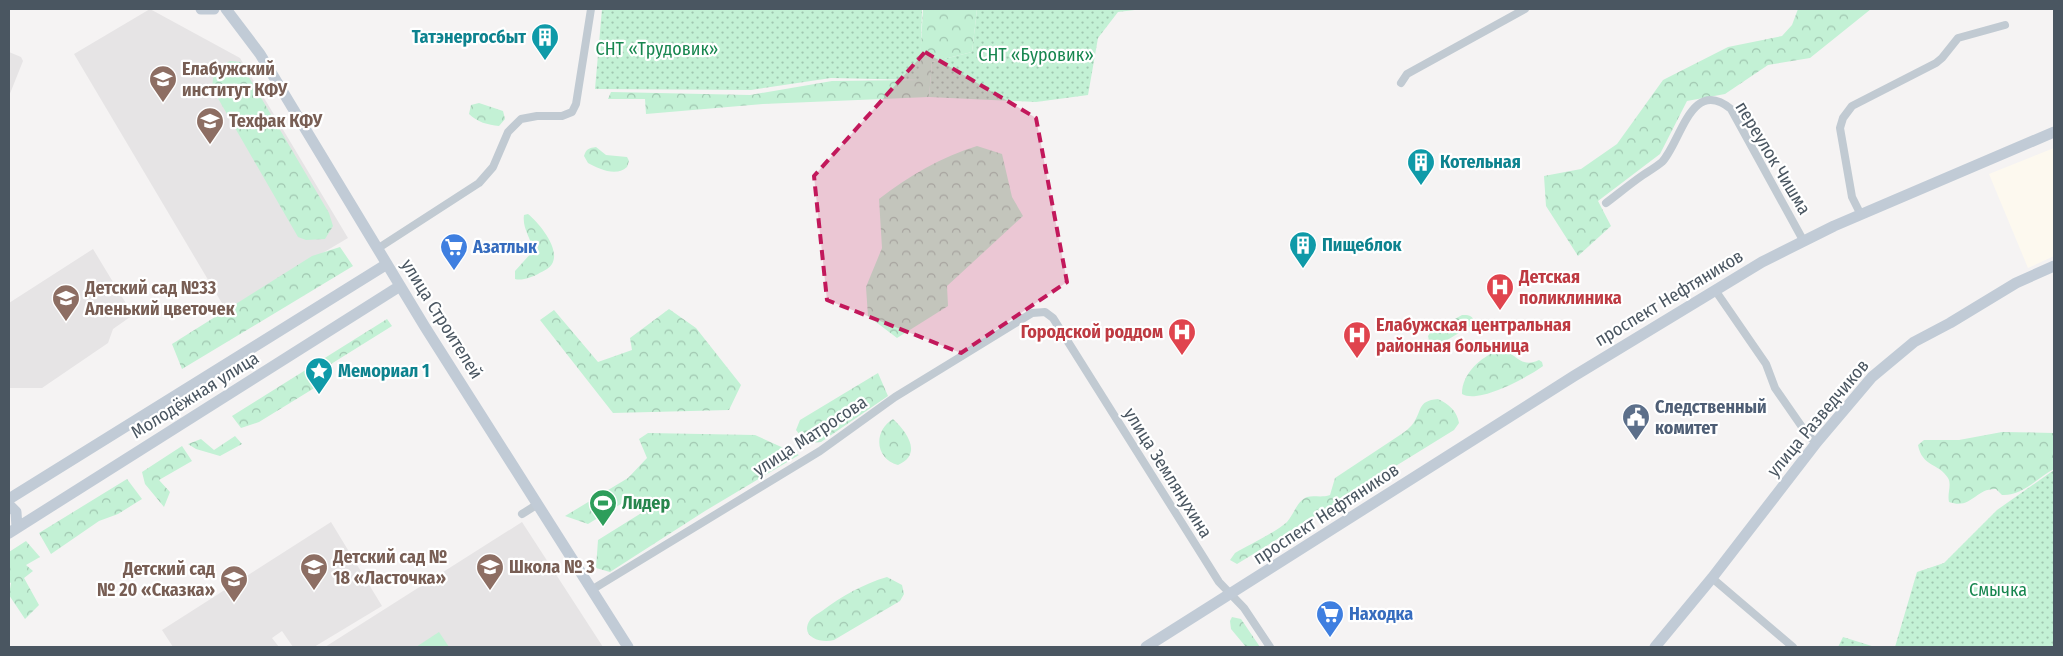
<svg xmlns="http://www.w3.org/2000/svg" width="2063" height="656" viewBox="0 0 2063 656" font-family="'Fira Sans Condensed',sans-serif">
<defs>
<pattern id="forest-crowns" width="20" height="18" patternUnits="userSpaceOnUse" patternTransform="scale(1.25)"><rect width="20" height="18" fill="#c3f1d5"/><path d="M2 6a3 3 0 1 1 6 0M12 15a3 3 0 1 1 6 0" fill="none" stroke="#a0c6b0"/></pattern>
<pattern id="garden-dots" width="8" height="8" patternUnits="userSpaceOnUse" patternTransform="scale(1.25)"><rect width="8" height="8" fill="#c3f1d5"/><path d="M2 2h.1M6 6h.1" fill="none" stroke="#a0c6b0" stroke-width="1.8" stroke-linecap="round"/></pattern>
</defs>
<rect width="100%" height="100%" fill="#f5f3f3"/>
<!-- commercial -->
<path fill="#fdf9ef" d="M2054,148v108l-26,12 -39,-94z"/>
<!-- education -->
<path fill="#e6e4e5" d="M150,9l90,49 108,180 -122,72 -152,-256z
M9,52l12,5 2,4 -14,35z
M93,249l40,66 -20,14 -5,14 -66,45h-33v-85z
M331,522l51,84 -68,41h-21l-11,-16 -10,7 7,9h-106l-11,-17z
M522,522l81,125h-278z"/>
<!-- green -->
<path fill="#c3f1d5" d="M439,632l10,15h-33z"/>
<!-- forest -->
<path fill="url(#forest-crowns)" d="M923,9h54l-5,43 -40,10 -3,35 -166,7 -117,10 -1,-15h-37l3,-7 139,3 82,-14 87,-1z
M1798,9h73l-61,49 -42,7 -43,29 -38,7 -27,53 -62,47 13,25 -33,30 -32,-50 -2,-30 37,-7 36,-25 46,-64 65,-33 54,-11 10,-11z
M230,61l10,1 89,151 4,13 -8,13 -19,1 -8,-3 -86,-149 2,-18z
M479,103l24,8 2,8 -6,7c-11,-1 -22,-4 -30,-12l2,-9z
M977,146l25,8 10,43 11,19 -76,70 1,20 -51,32 -29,-22 -2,-29 16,-39 -3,-49c30,-23 62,-42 98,-53z
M596,147l10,8 21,2 2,4 -2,6c-11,10 -28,2 -39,-4l-4,-7c2,-7 5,-8 12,-9z
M528,214c11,9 31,33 25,48 -2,6 -10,9 -15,12 -6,3 -16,7 -23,5v-8l18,-20c-2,-13 -11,-23 -9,-36z
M340,247l13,19 -171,103 -10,-25 140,-88z
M669,309l27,19 45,57 -12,25 -116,3 -73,-93 14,-10 44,52 34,-12 -2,-12z
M1462,315c6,0 10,0 12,6l-2,4 -33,20h-9l-2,-9 2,-3z
M387,319l5,7 -77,48 3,6 -2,2v5l-57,35 -18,6 -9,-12z
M1499,350c15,-1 20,20 40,10l3,2 1,4c-15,11 -64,38 -81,28 0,-21 19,-37 37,-44z
M878,373l10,23 -67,46 -15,1 -10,-13 4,-10z
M1438,399c11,5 19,12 21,24l-5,7 -217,134 -7,-4 5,-7c14,-8 41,-21 52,-31 7,-8 10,-21 20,-25 7,-2 14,1 23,-2l5,-17 68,-45c3,-2 6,-5 9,-8 11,-14 4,-24 26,-26z
M893,419c14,13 30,35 5,46 -23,-6 -25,-34 -5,-46z
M2002,432l52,1v36c-17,9 -31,27 -52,26l-6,-6c-21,-1 -24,21 -47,13 -2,-9 3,-17 -1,-24 -9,-15 -26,-11 -30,-33l6,-5h35z
M648,433l107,2 44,20 -94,56 -95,61 -14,-4 2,-28 45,-28 -9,-16 -46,28 -23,-8 63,-38 19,-20 -8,-19z
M235,436l7,8 -22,12 -24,-7 -8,-5 13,-5 13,11z
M182,446l10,15 -33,19 11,12 -6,15 -19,-23 -3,-12z
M127,479l15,20 -24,15 -19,7 -48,33 -12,-21z
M26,541l14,16 -14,8 7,6 -9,7 15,27 -14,14 -16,-24 2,-12 -2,-1v-30z
M887,577l15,8 2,9 -4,7 -66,39c-13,4 -35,-3 -24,-20 3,-4 9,-7 12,-9 20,-15 41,-27 65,-34z
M1232,617l9,2 19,28h-14l-15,-18 -1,-8z"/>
<!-- garden -->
<path fill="url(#garden-dots)" d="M602,9h320l-2,71 -89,-2 -80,12 -156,-1z
M977,9h166l-25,3 -20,26 -10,57 -52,7 -107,-5 3,-35 40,-10z
M2054,470v177h-159l22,-75 27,-9 53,-53z
M1843,637l32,10h-37z"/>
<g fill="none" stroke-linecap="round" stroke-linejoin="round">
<!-- street -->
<path stroke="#c1cad2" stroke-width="8" d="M1401,83l6,-9 118,-65
M1606,203c12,-9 24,-19 37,-28 6,-4 13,-8 19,-13 19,-20 29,-86 69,-53l72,131
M1861,215l-9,-18 -12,-69 3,-10 9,-12 84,-43 6,-5 16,-20 47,-13
M377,249l102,-66 14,-16 15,-35 13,-13 16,-3h25l10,-4 4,-8 15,-95
M1715,290l51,74 9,24 34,49 8,5
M522,514l16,-10
M1712,578l81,69
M593,589l227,-138 75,-54 137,-84 13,-1 8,6 166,264 25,26 26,39"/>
<!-- secondary -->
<path stroke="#c1cbd6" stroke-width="11" d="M201,9h13
M226,9l34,45 165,273 203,320
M9,499l378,-235
M9,505l7,7 1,16
M9,533l391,-247
M1146,647l428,-271 188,-114 72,-36 220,-94
M1655,647l57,-69 105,-136 55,-65 42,-35 36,-19 66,-40 38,-17"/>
</g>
<!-- marked area -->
<path fill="#c2185b" fill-opacity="0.2" stroke="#c2185b" stroke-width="4" stroke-dasharray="10 6" stroke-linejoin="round" d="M925,52l111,66 31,164 -106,71 -134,-53 -13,-124z"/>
<!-- icons -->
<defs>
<g id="building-pin" transform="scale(1.4375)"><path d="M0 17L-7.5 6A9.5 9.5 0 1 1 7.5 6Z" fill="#0f9aa8" stroke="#fff"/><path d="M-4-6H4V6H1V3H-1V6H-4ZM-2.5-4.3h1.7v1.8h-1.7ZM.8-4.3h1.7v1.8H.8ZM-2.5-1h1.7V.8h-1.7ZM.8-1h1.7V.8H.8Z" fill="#fff"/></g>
<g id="university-pin" transform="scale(1.4375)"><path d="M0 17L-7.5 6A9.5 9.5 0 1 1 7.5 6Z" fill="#8d6e63" stroke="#fff"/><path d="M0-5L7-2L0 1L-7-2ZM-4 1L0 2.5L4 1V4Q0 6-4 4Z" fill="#fff"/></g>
<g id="supermarket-pin" transform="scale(1.4375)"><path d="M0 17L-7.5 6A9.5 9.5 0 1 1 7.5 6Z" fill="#3f7fe0" stroke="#fff"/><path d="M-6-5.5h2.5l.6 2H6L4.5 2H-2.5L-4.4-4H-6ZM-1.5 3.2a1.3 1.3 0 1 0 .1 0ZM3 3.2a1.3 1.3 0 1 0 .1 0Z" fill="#fff"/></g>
<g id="hospital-pin" transform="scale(1.4375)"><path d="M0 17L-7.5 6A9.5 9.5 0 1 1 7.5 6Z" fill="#e0444e" stroke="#fff"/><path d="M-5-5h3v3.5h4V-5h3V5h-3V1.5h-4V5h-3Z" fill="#fff"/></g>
<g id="school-pin" transform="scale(1.4375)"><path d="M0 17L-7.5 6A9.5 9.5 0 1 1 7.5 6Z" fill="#8d6e63" stroke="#fff"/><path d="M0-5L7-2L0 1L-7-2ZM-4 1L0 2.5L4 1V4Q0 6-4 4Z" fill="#fff"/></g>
<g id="sight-pin" transform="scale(1.4375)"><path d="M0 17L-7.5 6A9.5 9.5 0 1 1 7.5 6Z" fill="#0f9aa8" stroke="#fff"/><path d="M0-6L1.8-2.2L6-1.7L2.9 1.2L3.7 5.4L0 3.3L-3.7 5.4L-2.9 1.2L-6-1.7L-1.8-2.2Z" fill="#fff"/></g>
<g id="civic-pin" transform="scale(1.4375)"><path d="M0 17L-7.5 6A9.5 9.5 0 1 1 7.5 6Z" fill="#5c6f8a" stroke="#fff"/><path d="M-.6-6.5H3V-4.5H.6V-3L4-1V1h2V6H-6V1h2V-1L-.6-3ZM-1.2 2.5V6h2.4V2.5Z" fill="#fff"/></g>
<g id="stadium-pin" transform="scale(1.4375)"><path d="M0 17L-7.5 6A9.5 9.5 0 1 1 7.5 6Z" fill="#2e9e5b" stroke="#fff"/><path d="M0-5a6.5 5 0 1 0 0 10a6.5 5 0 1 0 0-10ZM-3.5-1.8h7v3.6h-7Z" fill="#fff"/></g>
</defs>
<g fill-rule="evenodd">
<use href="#building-pin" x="545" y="37"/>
<use href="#university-pin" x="163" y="79"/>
<use href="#university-pin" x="210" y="121"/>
<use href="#building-pin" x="1421" y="162"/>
<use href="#building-pin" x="1303" y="245"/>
<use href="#supermarket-pin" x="454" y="247"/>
<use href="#hospital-pin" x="1500" y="287"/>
<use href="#school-pin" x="66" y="298"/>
<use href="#hospital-pin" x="1182" y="332"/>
<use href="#hospital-pin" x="1357" y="335"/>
<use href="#sight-pin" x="319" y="371"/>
<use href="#civic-pin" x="1636" y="417"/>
<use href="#stadium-pin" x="603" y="503"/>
<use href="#school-pin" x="314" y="567"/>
<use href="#school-pin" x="490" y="567"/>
<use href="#school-pin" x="234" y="579"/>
<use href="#supermarket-pin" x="1330" y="614"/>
</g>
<g text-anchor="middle" stroke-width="4.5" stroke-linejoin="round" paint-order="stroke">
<!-- culture labels -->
<g font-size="18" font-weight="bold" fill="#0d838f" stroke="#fff" text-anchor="start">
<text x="526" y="43" text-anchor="end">Татэнергосбыт</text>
<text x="1440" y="168">Котельная</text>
<text x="1322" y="251">Пищеблок</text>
<text x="338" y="377">Мемориал 1</text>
</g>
<!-- park labels -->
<g font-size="18" fill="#17864f" stroke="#fff">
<text x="657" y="55">СНТ «Трудовик»</text>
<text x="1036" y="61">СНТ «Буровик»</text>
<text x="1998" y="596">Смычка</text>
</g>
<!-- education labels -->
<g font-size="18" font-weight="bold" fill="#785e54" stroke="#fff" text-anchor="start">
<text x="182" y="75">Елабужский<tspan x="182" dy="21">институт КФУ</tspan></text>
<text x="229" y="127">Техфак КФУ</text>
<text x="85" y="294">Детский сад №33<tspan x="85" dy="21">Аленький цветочек</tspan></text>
<text x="333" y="563">Детский сад №<tspan x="333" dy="21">18 «Ласточка»</tspan></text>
<text x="509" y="573">Школа № 3</text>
<text x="215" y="575" text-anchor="end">Детский сад<tspan x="215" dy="21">№ 20 «Сказка»</tspan></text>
</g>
<!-- street labels -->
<g font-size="18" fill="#4a5661" stroke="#fff">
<text transform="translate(1773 158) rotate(59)" y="6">переулок Чишма</text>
<text transform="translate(1669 298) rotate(-31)" y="6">проспект Нефтяников</text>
<text transform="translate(442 319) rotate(58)" y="6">улица Строителей</text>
<text transform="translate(195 395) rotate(-32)" y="6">Молодёжная улица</text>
<text transform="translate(1818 418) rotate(-50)" y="6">улица Разведчиков</text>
<text transform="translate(810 436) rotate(-33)" y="6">улица Матросова</text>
<text transform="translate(1168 473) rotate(58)" y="6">улица Землянухина</text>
<text transform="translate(1326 514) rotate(-33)" y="6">проспект Нефтяников</text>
</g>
<!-- shop labels -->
<g font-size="18" font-weight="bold" fill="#366cbe" stroke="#fff" text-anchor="start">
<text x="473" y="253">Азатлык</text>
<text x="1349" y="620">Находка</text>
</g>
<!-- health labels -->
<g font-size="18" font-weight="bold" fill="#be3a42" stroke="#fff" text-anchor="start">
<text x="1519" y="283">Детская<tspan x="1519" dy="21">поликлиника</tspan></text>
<text x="1376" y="331">Елабужская центральная<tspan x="1376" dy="21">районная больница</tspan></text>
<text x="1163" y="338" text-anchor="end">Городской роддом</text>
</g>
<!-- service labels -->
<g font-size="18" font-weight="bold" fill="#4e5e75" stroke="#fff" text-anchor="start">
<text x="1655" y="413">Следственный<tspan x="1655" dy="21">комитет</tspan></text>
</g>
<!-- leisure labels -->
<g font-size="18" font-weight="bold" fill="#27864d" stroke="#fff" text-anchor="start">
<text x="622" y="509">Лидер</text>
</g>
</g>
<!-- border -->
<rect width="2063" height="656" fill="none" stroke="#4a5661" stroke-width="20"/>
</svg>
